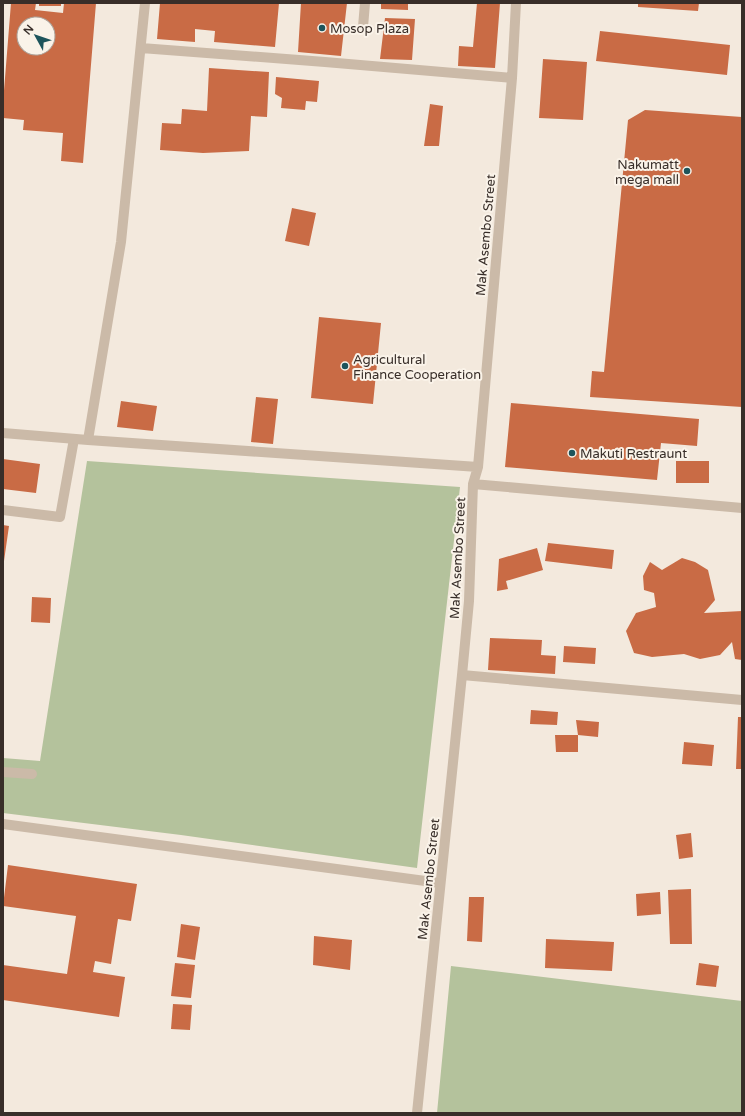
<svg xmlns="http://www.w3.org/2000/svg" width="745" height="1116" viewBox="0 0 745 1116" font-family="'Varela Round',sans-serif">
<rect width="100%" height="100%" fill="#f3e9dd"/>
<!-- green -->
<path fill="#b4c29c" d="M87,461l373,26 -43,381 -236,-33 -178,-22v-55l37,3z
M451,966l291,35v112h-305z"/>
<!-- building -->
<path fill="#c96b45" fill-rule="evenodd" d="M11,3h25l-1,7 28,3 1,-10h32l-13,160 -22,-2 2,-28 -40,-3 1,-10 -21,-2v-15zM24,24h24v24h-24z
M39,3h22v3h-22z
M160,3h119l-4,44 -61,-5 1,-11 -20,-2v13l-38,-3z
M301,3h46l-6,53 -43,-4z
M381,3h27v7l-27,-1z
M477,3h23l-5,65 -37,-2 1,-20 14,1z
M638,3h61l-1,8 -60,-4z
M385,18l30,1 -3,41 -32,-1z
M600,31l130,14 -3,30 -131,-14z
M543,59l44,3 -4,58 -44,-2z
M209,68l60,4 -2,45 -16,-1 -2,35 -46,2 -43,-3 2,-27 19,1 1,-15 25,2z
M276,77l43,4 -2,21 -11,-1 -1,9 -24,-2 1,-10 -7,-4z
M430,104l13,2 -4,40h-15z
M645,110l97,7v290l-152,-10 2,-26 12,1 24,-252z
M292,208l24,5 -7,33 -24,-5z
M319,317l62,6 -8,81 -62,-6z
M256,397l22,2 -5,45 -22,-2z
M121,401l36,5 -4,25 -36,-4z
M511,403l188,16 -2,27 -36,-3 -4,37 -152,-13z
M3,459l37,5 -4,29 -33,-4z
M676,461h33v22h-33z
M3,525l6,1 -5,35h-1z
M548,543l66,7 -2,19 -67,-8z
M537,548l6,22 -37,11 2,8 -11,2 2,-32z
M682,558l13,4 13,8 7,30 -11,13 38,-2v49l-7,-1 -3,-17 -12,13 -20,4 -16,-5 -32,3 -18,-4 -8,-22 10,-18 20,-6 -2,-14 -10,-3 -1,-14 7,-14 12,8z
M32,597l19,1 -1,25 -19,-1z
M490,638l52,2 -1,15 15,1 -1,18 -67,-4z
M564,646l32,2 -1,16 -32,-2z
M531,710l27,2 -1,13 -27,-1z
M738,717h4v52h-6z
M576,720l23,2 -1,15 -20,-2z
M555,735h23v17h-22z
M684,742l30,3 -2,21 -30,-2z
M691,833l2,24 -14,2 -3,-24z
M8,865l129,19 -6,37 -13,-2 -7,45 -16,-3 -2,11 32,5 -6,40 -116,-17v-35l64,9 9,-58 -73,-10z
M691,889l1,55h-22l-2,-54z
M660,892l1,22 -24,2 -1,-22z
M469,897h15l-2,45 -15,-1z
M181,924l19,3 -5,33 -18,-3z
M314,936l38,4 -2,30 -37,-5z
M546,939l68,3 -2,29 -67,-3z
M175,963l20,2 -4,33 -20,-2z
M699,963l20,3 -3,21 -20,-2z
M173,1004l19,1 -2,25 -19,-1z"/>
<g fill="none" stroke-linecap="round" stroke-linejoin="round">
<!-- lane -->
<path stroke="#cbbaa8" stroke-width="10" d="M363,27l2,-24
M3,510l57,7 14,-78
M3,772l29,2
M3,824l437,59"/>
<!-- street -->
<path stroke="#cbbaa8" stroke-width="10" d="M141,48l184,14 187,16
M3,433l85,7 390,27
M88,440l33,-198 24,-239
M473,484l269,24
M462,675l280,25
M417,1113l45,-438 7,-74 4,-117 5,-17 34,-389 4,-75"/>
</g>
<!-- markers -->
<g fill="#1d545b" stroke="#faf3e9" stroke-width="1.5">
<circle cx="322" cy="28" r="4"/>
<circle cx="687" cy="171" r="4"/>
<circle cx="345" cy="366" r="4"/>
<circle cx="572" cy="453" r="4"/>
</g>
<g text-anchor="middle" stroke-width="4" stroke-linejoin="round" paint-order="stroke">
<!-- poi labels -->
<g font-size="13" fill="#382e29" stroke="#faf3e9" text-anchor="start">
<text x="330" y="33">Mosop Plaza</text>
<text x="679" y="169" text-anchor="end">Nakumatt<tspan x="679" dy="15">mega mall</tspan></text>
<text x="353" y="364">Agricultural<tspan x="353" dy="15">Finance Cooperation</tspan></text>
<text x="580" y="458">Makuti Restraunt</text>
</g>
<!-- street labels -->
<g font-size="13" fill="#382e29" stroke="#faf3e9">
<text transform="translate(485 235) rotate(-85)" y="5">Mak Asembo Street</text>
<text transform="translate(457 558) rotate(-87)" y="5">Mak Asembo Street</text>
<text transform="translate(428 879) rotate(-84)" y="5">Mak Asembo Street</text>
</g>
</g>
<!-- border -->
<rect width="745" height="1116" fill="none" stroke="#382e29" stroke-width="8"/>
<!-- north arrow -->
<g transform="translate(36 36) rotate(310)"><circle r="19" fill="#faf3e9" stroke="#aca49c"/>
<path d="M0-3L7 15L0 10L-7 15Z" fill="#1d545b"/>
<text y="-6" font-size="11" font-weight="bold" text-anchor="middle" fill="#382e29">N</text>
</g>
</svg>
